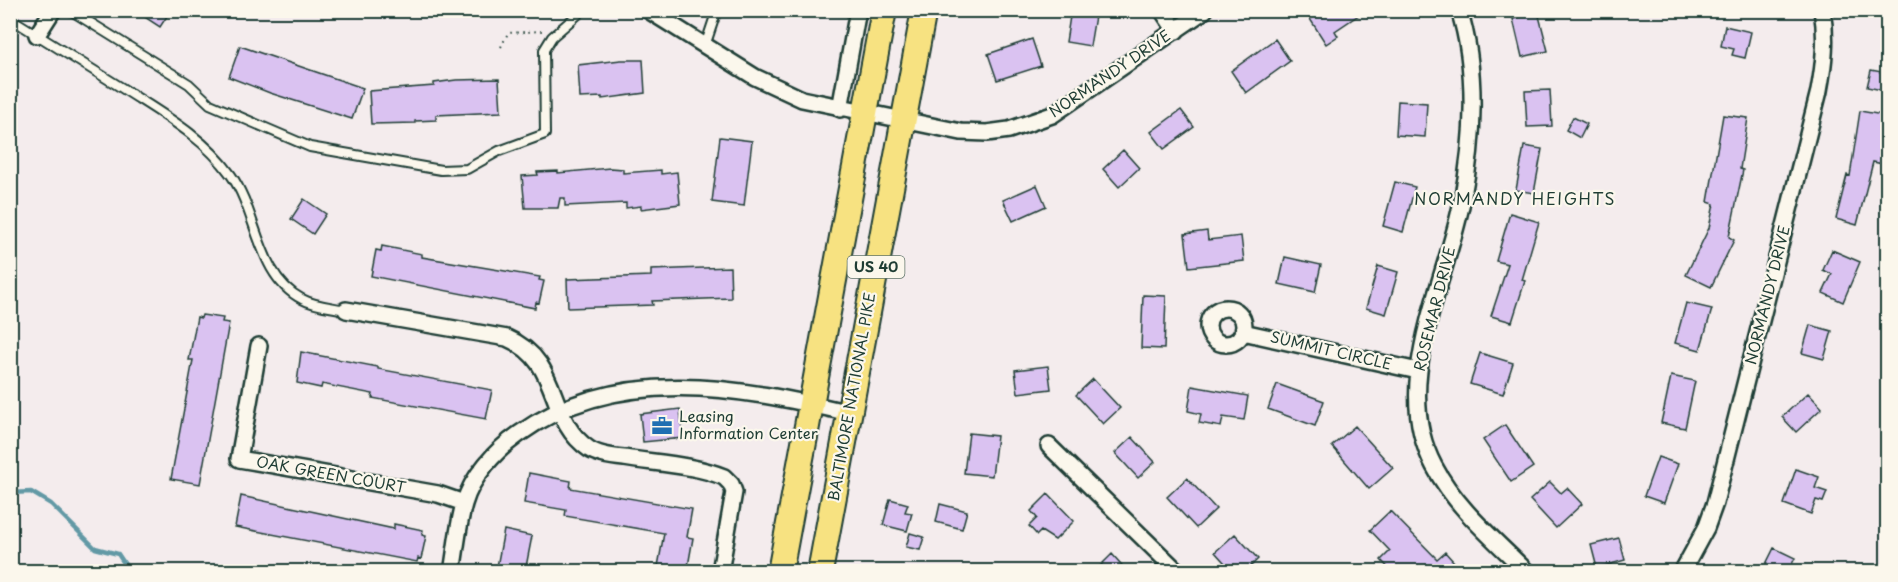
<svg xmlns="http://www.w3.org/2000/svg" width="1898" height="582" viewBox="0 0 1898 582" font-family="'Playpen Sans',sans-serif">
<rect width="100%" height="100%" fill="#f4eced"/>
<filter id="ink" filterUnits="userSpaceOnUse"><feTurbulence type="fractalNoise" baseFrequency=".0167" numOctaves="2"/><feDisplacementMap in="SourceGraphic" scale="12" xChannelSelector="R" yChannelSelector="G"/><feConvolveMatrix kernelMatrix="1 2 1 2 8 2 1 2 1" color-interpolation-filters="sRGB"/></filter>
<g filter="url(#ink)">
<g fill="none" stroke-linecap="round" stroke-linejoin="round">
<!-- stream -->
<path stroke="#6299a5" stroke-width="4.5" d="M10,493l21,-1 20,12 44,44 23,6 12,18"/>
</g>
<!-- building -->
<path fill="#dac2f1" stroke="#1f3d34" stroke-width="1.5" d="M134,10h37l-11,17z
M1071,10h25l-6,36 -24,-4z
M1323,10h43l-31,21 3,5 -12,8 -16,-25z
M1538,12l10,39 -26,6 -9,-38z
M1725,26l26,6 -6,26 -13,-3 2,-6 -13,-3z
M1032,39l9,27 -44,14 -9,-26z
M1275,39l15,22 -44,32 -15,-22z
M240,46l123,42 -11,31 -82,-26 -41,-16z
M621,60h22l2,33 -43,6v-2l-22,1 -2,-33z
M1871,70l16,3v18l-20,-4z
M499,79l2,33 -65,3v5l-21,1v2l-44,1 -2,-33 65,-5v-3l22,-3z
M1550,90l2,36 -25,1 -2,-36z
M1398,101l29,2 -2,34 -29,-2z
M1181,110l13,17 -30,22 -13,-17z
M1860,111l23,4 -4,23 8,1 -4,25 -10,-2 -16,63 -21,-6 11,-44 3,1z
M1723,115l25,3 -8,51 3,1 -14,67 5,3 -23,47 -25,-12 23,-47 5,-24 -6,-2z
M1573,117l14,7 -7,14 -14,-8z
M720,137l32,4 -8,65 -32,-4z
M1524,146l18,3 -8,44 -18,-3z
M1123,150l16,18 -20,19 -16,-18z
M610,168l13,1v4l38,-3v4l16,-2 3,32 -39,5v-3l-15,2v-5l-61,3v-8h-5l-2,10h-33l-3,-32 16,-1 -1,-3 21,-1v2z
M1395,182l20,5 -12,45 -20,-6z
M1037,185l9,21 -33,15 -10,-21z
M304,199l22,15 -13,20 -22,-15z
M1510,213l29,9 -17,58 3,1 -13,41 -21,-6 17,-52 -12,-3z
M1207,231l1,9 33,-4 3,25 -55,6 -4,-33z
M382,246l40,8v3l118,20 -1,3 5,1 -5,22 -3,-1 -1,6 -164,-32 5,-26 5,1z
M1832,250l28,12 -17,40 -20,-9 9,-19 -9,-4z
M1285,257l36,8 -6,27 -36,-8z
M1378,266l20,6 -12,42 -20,-6z
M730,267l1,31 -79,3 1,4 -85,3 -1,-29 84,-3v-6z
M1143,295l23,1 -2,53 -23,-1z
M1686,303l26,6 -12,41 -25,-7z
M202,315l21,3 -1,4 7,1 -29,161 -29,-5 22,-119h-4l8,-43 4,1z
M1810,325l22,6 -8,28 -22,-6z
M301,352l77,15v2l114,21 -6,29 -114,-21 1,-4 -51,-10 -1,4 -24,-5z
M1480,353l33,10 -10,31 -33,-10z
M1048,366l3,23 -33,4 -3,-23z
M1671,376l24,5 -10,47 -24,-5z
M1093,379l27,29 -17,16 -27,-29z
M1277,384l47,17 -9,25 -47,-17z
M1192,386l56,10 -4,24 -21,-3 -2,10 -22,-4 2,-9 -13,-3z
M1808,393l14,15 -26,24 -14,-15z
M680,409l3,29 -40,4 -3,-28z
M1505,425l28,42 -22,15 -28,-42z
M1355,426l38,42 -24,21 -37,-43z
M969,433l28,3 -5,40 -28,-3z
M1132,437l23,25 -17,16 -23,-25z
M1658,457l20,7 -14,39 -20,-7z
M1796,469l23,8 -4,11 12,4 -4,10 -7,-2 -5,14 -27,-10z
M529,473l42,8 -1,7 122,21 -5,28 6,1 -6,34h-30l7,-39 -99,-17 1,-6 -42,-7z
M1187,478l29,31 -20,19 -29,-31z
M1550,482l11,11 6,-5 15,16 -26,24 -26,-28z
M1048,494l26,27 -19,19 -14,-9 -4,4 -8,-9 8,-8 -6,-7z
M241,496l153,33v-5l29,6 -1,5 4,1 -5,23 -3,-1 -1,4 -182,-35z
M890,499l18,5 -3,8 7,1 -5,18 -24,-6z
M940,504l27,7 -5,18 -26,-7z
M1390,511l47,48 8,-7 18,20h-71l-11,-12 9,-9 -20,-21z
M504,530l28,6 -7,36h-29z
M910,533l14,4 -4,13 -14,-3z
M1235,534l23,25 -13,13h-12l-18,-20z
M1619,538l6,22 -28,8 -6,-23z
M1774,548l21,10 -7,14h-26z
M1112,554l16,18h-34z"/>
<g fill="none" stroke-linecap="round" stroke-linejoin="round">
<!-- service casing -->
<g stroke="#1f3d34" stroke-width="12">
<path id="service" d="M70,10l119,74 21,20 100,43 131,23 26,-1 32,-18 46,-17 -1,-84 8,-13 31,-27
M10,18c38,24 75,47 112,70 40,26 81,48 109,87 27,38 26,101 71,124 12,7 30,8 44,11
M705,46l12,-36"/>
</g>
<!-- minor casing -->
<g stroke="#1f3d34" stroke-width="20">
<path id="minor" d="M648,10l107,67 47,22 159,33 26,1 22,-3 43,-15 153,-105
M1162,10l14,21
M1459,10c19,59 15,131 3,191 -16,83 -72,183 -28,265 22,42 60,73 93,106
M37,35l16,-25
M840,109l18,-99
M1208 326a18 18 0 1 1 36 0a18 18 0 1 1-36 0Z
M346,310l161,28c56,24 38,81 82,111 9,6 24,8 35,9 30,5 72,7 100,19l7,7 3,8 -14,80
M1243,332l175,39
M259,346l-20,113 199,35 26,9
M1049,446l129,126
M452,572c4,-22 6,-47 12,-68 8,-28 32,-54 55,-70 98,-70 221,-47 330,-21
M1682,572l24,-44 9,-25 104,-412c5,-27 8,-53 3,-81"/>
</g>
<!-- primary casing -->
<g stroke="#1f3d34" stroke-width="28">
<path id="primary" d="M780,572l104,-562
M820,572l104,-562"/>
</g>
<!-- path -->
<path stroke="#1f3d34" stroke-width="2" stroke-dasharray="1.5 4.5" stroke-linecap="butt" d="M501,47l7,-14 34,-2"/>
<!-- service -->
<use href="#service" stroke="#fbf7ec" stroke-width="8"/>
<!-- minor -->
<use href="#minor" stroke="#fbf7ec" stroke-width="15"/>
<!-- primary -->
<use href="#primary" stroke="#f7e281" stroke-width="24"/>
</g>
</g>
<!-- icons -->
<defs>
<g id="office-bare" transform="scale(1.62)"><path d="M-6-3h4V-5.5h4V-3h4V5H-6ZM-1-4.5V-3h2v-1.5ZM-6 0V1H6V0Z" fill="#1f6fb2" stroke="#fbf7ec" stroke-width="2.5" paint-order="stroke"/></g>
</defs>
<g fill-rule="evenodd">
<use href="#office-bare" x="662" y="426"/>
</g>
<g text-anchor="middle" stroke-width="4.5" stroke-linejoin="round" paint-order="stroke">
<!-- shield labels -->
<rect fill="#fbf7ec" stroke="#61756b" stroke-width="1.5" x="847.5" y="256" width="57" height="22" rx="4.5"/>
<g font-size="14" font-weight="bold" fill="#1f3d34">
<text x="876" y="272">US 40</text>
</g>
<!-- street labels -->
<g font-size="15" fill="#1f3d34" stroke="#fbf7ec">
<text transform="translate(1110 74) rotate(-34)" y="5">NORMANDY DRIVE</text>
<text transform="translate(1768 295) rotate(-76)" y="5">NORMANDY DRIVE</text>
<text transform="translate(1435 309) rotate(-76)" y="5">ROSEMAR DRIVE</text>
<text transform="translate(1331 351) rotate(13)" y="5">SUMMIT CIRCLE</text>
<text transform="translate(852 397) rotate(-80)" y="5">BALTIMORE NATIONAL PIKE</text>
<text transform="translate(331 475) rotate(10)" y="5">OAK GREEN COURT</text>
</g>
<!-- poi labels -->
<g font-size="15" fill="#1f3d34" stroke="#fbf7ec" text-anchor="start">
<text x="679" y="422">Leasing<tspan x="679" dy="17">Information Center</tspan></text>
</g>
<!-- neighbourhood labels -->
<g font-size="16" letter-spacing="1.5" fill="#1f3d34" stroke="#fbf7ec">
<text x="1515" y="205">NORMANDY HEIGHTS</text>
</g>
</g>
<!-- margin -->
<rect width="1898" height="582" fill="none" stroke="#fbf7ec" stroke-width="36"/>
<rect x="18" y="18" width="1862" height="546" fill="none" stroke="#1f3d34" stroke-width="2" filter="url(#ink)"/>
</svg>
